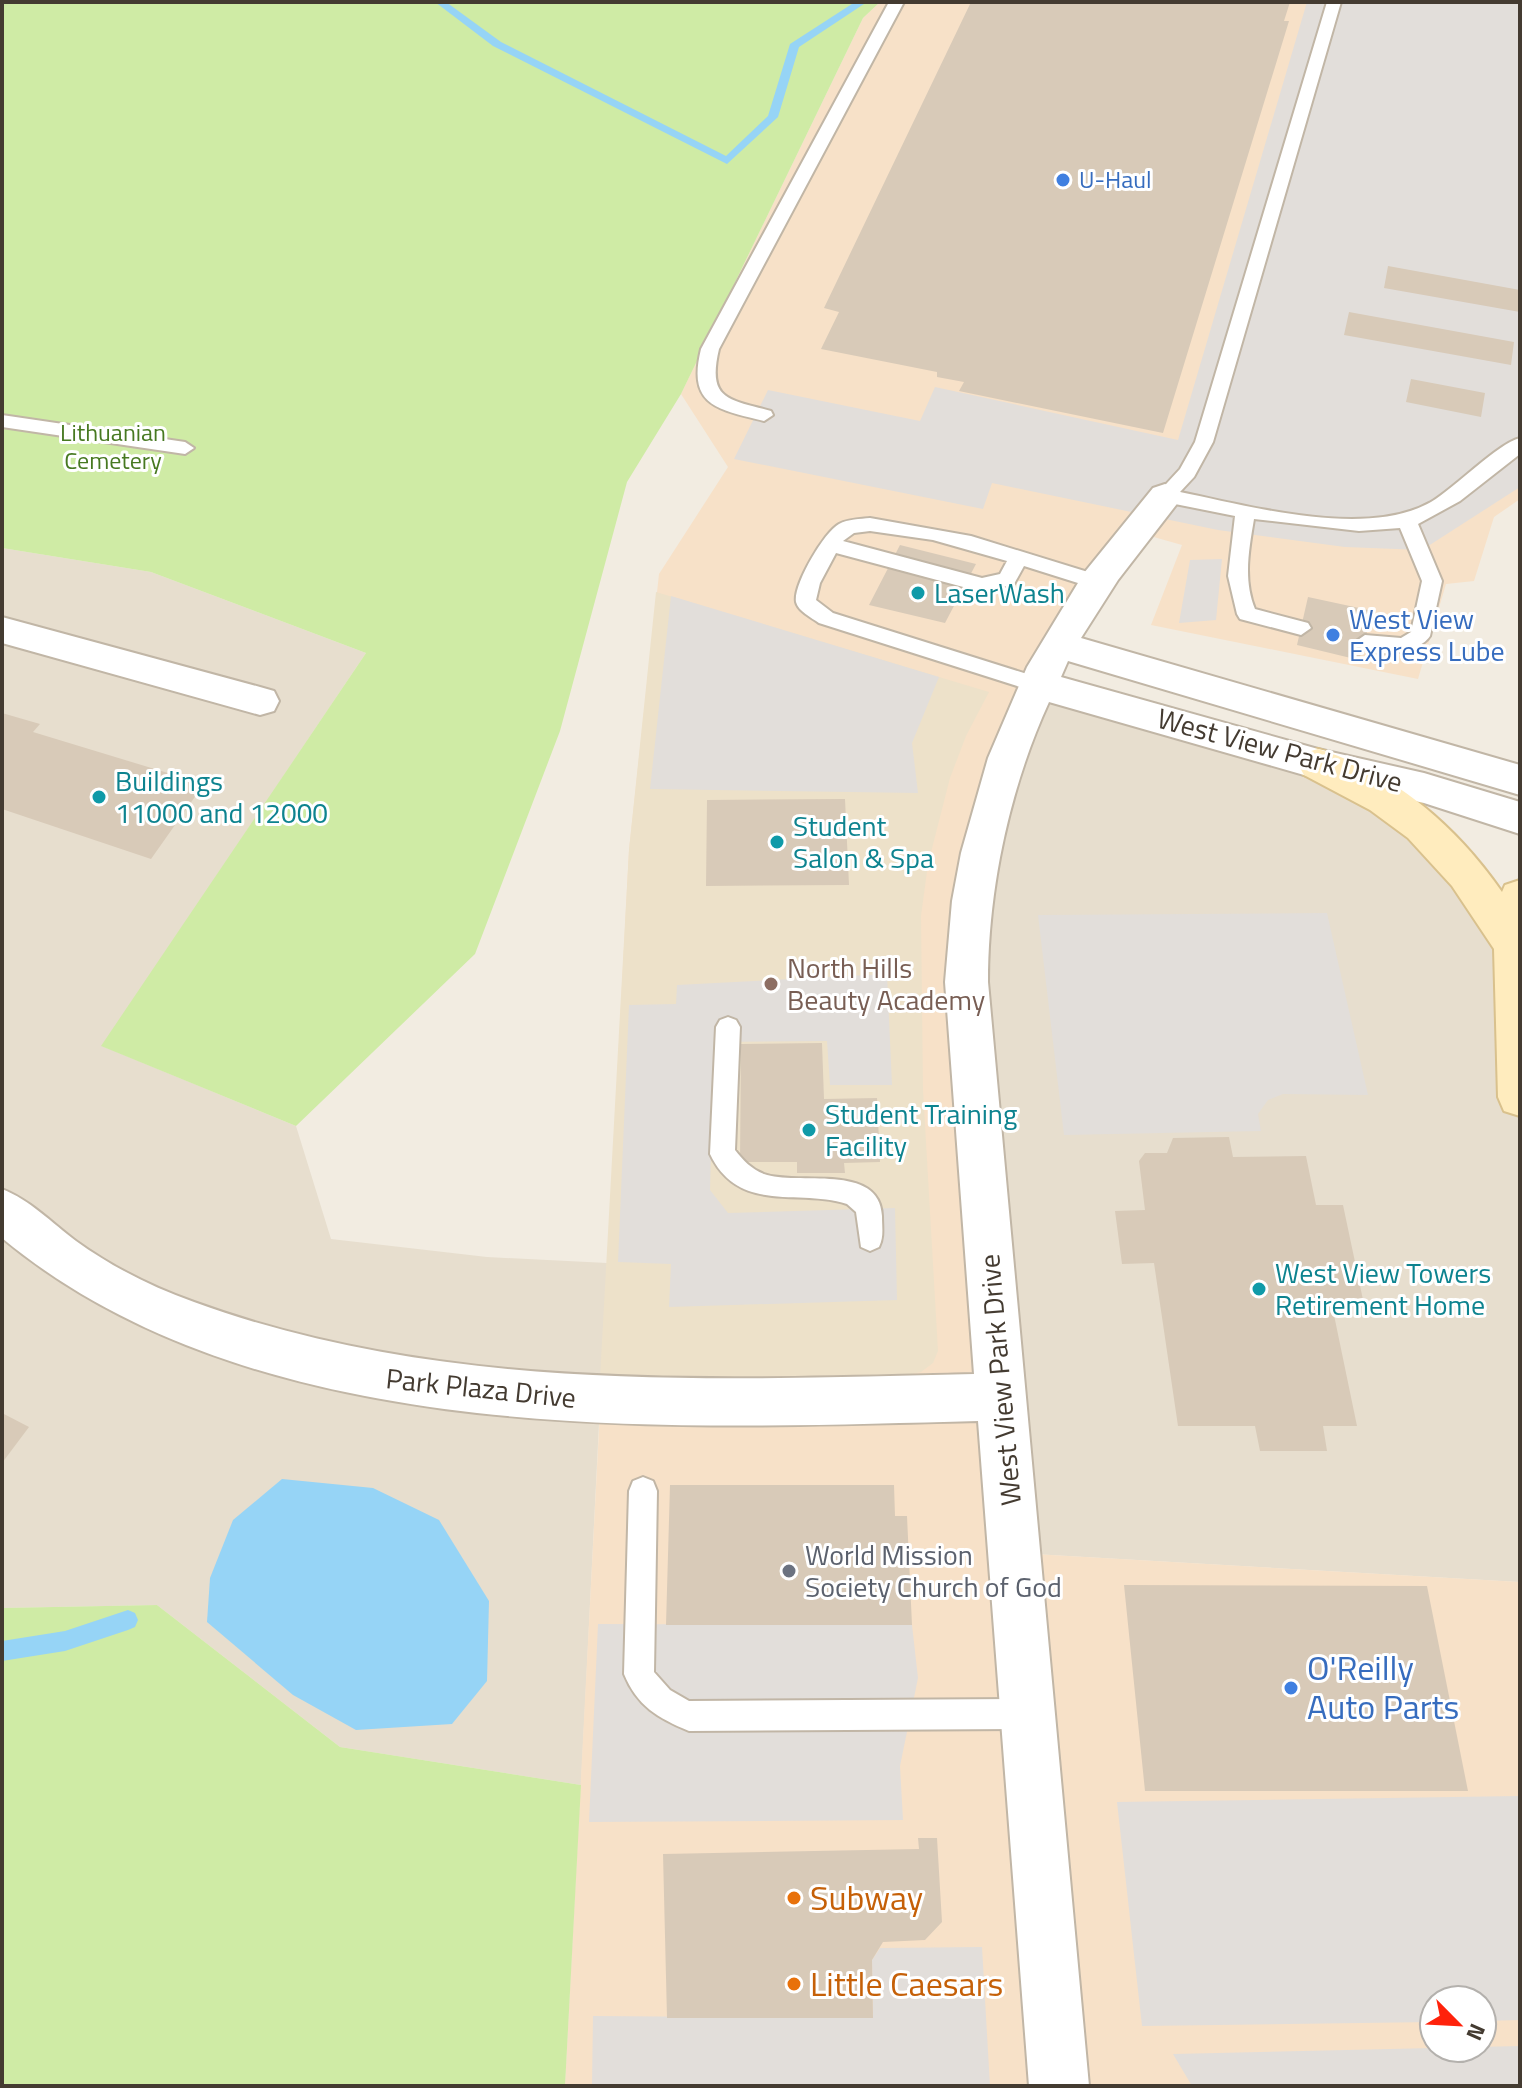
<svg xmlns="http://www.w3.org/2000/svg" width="1522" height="2088" viewBox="0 0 1522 2088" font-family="'Titillium Web',sans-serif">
<rect width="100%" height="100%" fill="#f2ece1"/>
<!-- residential -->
<path fill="#e7dece" d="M2,548l149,24 215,81 -264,393 194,80 35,113 156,18 120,6 -26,522 -241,-38 -183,-142 -155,3z
M1039,685l279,79 88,50 109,133 5,150v485l-506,-29 -47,-586z"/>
<!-- commercial -->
<path fill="#f7e1c8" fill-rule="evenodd" d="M880,2h640v497l-26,18 -20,64 -28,3 -28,95 -267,-54 31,-80 -46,-13 -39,50 -116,265 34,706 505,29v504h-955l64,-1236 30,-276 69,-107 -47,-73 182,-376zM1434,2000h48v48h-48z"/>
<!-- education -->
<path fill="#ede1c9" d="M656,592l333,100 -23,44 -16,42 -22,86 -7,52 2,174 15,261 -5,12 -12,9 -14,3 -307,3 29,-528z"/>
<!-- green -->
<path fill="#cfeba5" d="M2,2h878l-17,16 -182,376 -54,88 -67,249 -85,223 -179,172 -195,-80 265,-393 -215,-81 -149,-24z
M157,1605l183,142 241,38 -16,301h-563v-478z"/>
<!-- parking -->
<path fill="#e2deda" d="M1307,2h213v485l-98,63 -77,-3 -127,-17 -226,-47 -9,26 -249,-50 34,-69 152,31 15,-34 243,53z
M1222,559l-6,61 -37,3 11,-63z
M671,596l268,81 -27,66 6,50 -268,-4z
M1327,913l41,182 -85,-1 -15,6 -10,14 3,17 -197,4 -26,-220z
M887,974l5,111h-62l-3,-44 -113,1 -4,148 18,23 167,-5 2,92 -228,7 2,-43 -53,-2 11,-257 47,-1 1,-19z
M598,1624l314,1 6,53 -18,88 3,54 -314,2z
M1520,1796v224l-38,1v-21h-48v22l-292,4 -25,-224z
M982,1947l8,139h-398l1,-70 280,2 -1,-58 8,-12z
M1520,2046v40h-328l-19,-32z"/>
<!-- water -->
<path fill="#96d4f6" d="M282,1479l91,9 66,32 50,81 -2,80 -35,43 -96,6 -63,-35 -86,-73 3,-44 23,-58z"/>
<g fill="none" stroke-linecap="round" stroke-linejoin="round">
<!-- stream -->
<path fill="#96d4f6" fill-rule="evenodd" d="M435,2h11l55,40 225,114 42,-40 22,-72 65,-42h12l-68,45 -21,70 -51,47 -234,-118z
M128,1610l7,3 3,7 -3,7 -7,3 -63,21 -63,10v-20l63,-10z"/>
</g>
<!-- building -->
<path fill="#d8cab8" d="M971,2h319l-6,19h5l-126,412 -204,-42 5,-9 -27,-5v-5l-116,-23 18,-37 -15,-4z
M1388,266l132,24v22l-136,-24z
M1349,312l165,30 -3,23 -167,-30z
M1411,379l74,14 -4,24 -75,-15z
M900,545l76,19 -31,59 -76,-18z
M1308,597l65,14 -14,49 -62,-15z
M2,713l38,11 -7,8 171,52 -53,75 -149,-50z
M845,799l4,86 -143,1 1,-86z
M822,1043l2,56 53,-1 3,64 -36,1 1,10h-48v-11h-57l1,-118z
M1229,1137l4,20 73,-1 10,49h27l23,109 -32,1 23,111h-34l4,25h-67l-5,-25h-77l-24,-163 -32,1 -7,-53 30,-1 -6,-49 6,-8h22l6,-15z
M2,1413l27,14 -27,36z
M670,1485h224l1,31h12l5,109h-246z
M1124,1585l303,1 41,205h-323z
M918,1838h19l5,84 -17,18 -42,2 -11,18 1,58h-206l-4,-164 256,-5z"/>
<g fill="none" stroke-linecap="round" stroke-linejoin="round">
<!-- lane casing -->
<g stroke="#c1b6a6" stroke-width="4">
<path id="lane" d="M889,2h15l-185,347c-12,51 9,50 52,62l2,4 -9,6c-47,-12 -77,-15 -63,-72z
M1327,2h14l-128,440 -19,35 -14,15c70,14 186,47 251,10 25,-15 66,-58 89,-64v16l-60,47 -42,23 24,57 -12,55c-12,19 -63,24 -75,6l10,-7 36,3 10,-6 11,-51 -22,-53 -41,3 -105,-12c-5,30 -11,61 1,90l53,14 3,5 -10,7 -61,-16 -3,-5 -9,-38 7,-60 -70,-14 -10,-6 25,-27 15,-27z
M2,415l183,27 9,6 -9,6 -183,-27z
M870,518l101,18 133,41 3,5 -3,5 -7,2 -73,-23 -10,18 -32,8 -146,-39 -16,30 -4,17 17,13 213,67 3,5 -3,5 -7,3 -220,-70c-7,-5 -21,-12 -23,-21 -3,-17 28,-70 43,-78 9,-5 21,-5 31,-6zM870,531l63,9 74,21 -7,13 -18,4 -139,-37 11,-8z
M728,1017l8,3 4,7 -5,123c8,10 16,19 29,24 32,12 116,-12 118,42 0,12 2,21 -3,31l-9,4 -9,-4 -5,-35 -9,-8c-48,-16 -108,11 -137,-50l6,-127 4,-7z
M643,1477l10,4 4,10 -3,181 16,18 19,11 340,-2 11,4 4,11 -4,11 -11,4 -340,2c-31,-13 -52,-25 -65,-57l5,-183 4,-10z"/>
</g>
<!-- street casing -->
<g stroke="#c1b6a6" stroke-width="4">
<path id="street" d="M1165,484l12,4 6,8 -65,84 -37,58 439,127v30l-452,-134 -7,16 257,72 106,24 96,29v32l-96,-31 -106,-24 -269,-77c-39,85 -61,186 -61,280l101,1104h-60l-51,-665c-313,8 -720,29 -976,-183v-49c28,11 50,34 74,52 36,26 76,46 118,61 250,91 519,78 780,72l-29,-392 7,-81 9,-48 27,-95 39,-91 57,-94 69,-85z
M2,617l258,70 14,4 5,10 -5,10 -14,4 -258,-72z"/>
</g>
<!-- secondary casing -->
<g stroke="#d9c18d" stroke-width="4">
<path id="secondary" d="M1318,749c77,24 139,78 184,143l3,-7 15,-5v236l-16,-5 -6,-14 -4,-148 -42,-63 -44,-48 -38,-28 -66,-35 -6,-11 6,-11z"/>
</g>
<!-- lane -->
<use href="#lane" fill="#fff" fill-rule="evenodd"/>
<!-- street -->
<use href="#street" fill="#fff" fill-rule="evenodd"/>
<!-- secondary -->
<use href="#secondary" fill="#ffecbe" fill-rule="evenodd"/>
</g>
<!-- markers -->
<g fill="#3f7fe0" stroke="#fff" stroke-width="3">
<circle cx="1063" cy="180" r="8"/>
<circle cx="1333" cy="635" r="8"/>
<circle cx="1291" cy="1688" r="8"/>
</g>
<g fill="#0f9aa8" stroke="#fff" stroke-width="3">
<circle cx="918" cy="593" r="8"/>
<circle cx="99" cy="797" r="8"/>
<circle cx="777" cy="842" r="8"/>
<circle cx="809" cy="1130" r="8"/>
<circle cx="1259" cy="1289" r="8"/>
</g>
<circle fill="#8d6e63" stroke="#fff" stroke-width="3" cx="771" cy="984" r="8"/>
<circle fill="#6b7280" stroke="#fff" stroke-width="3" cx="789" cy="1571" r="8"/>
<g fill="#e8710a" stroke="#fff" stroke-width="3">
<circle cx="794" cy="1898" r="8"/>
<circle cx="794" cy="1984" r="8"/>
</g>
<g text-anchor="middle" stroke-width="6" stroke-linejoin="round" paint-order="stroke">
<!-- far-shop labels -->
<g font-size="24" fill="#366cbe" stroke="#fff" text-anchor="start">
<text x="1079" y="188">U-Haul</text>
</g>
<!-- far-park labels -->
<g font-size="24" fill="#477921" stroke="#fff">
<text x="113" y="441">Lithuanian<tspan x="113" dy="28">Cemetery</tspan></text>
</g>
<!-- culture labels -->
<g font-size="28" fill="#0d838f" stroke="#fff" text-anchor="start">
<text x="934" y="603">LaserWash</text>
<text x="115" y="791">Buildings<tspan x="115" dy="32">11000 and 12000</tspan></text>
<text x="793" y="836">Student<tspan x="793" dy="32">Salon &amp; Spa</tspan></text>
<text x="825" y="1124">Student Training<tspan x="825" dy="32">Facility</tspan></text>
<text x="1275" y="1283">West View Towers<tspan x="1275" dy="32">Retirement Home</tspan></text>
</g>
<!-- shop labels -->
<g font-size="28" fill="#366cbe" stroke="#fff" text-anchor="start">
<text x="1349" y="629">West View<tspan x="1349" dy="32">Express Lube</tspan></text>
</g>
<!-- street labels -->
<g font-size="28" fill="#443b31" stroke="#fff">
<text transform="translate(1280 750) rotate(15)" y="10">West View Park Drive</text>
<text transform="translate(1000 1380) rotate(-95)" y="10">West View Park Drive</text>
<text transform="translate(481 1388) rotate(6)" y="10">Park Plaza Drive</text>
</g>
<!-- education labels -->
<g font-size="28" fill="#785e54" stroke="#fff" text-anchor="start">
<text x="787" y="978">North Hills<tspan x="787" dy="32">Beauty Academy</tspan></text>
</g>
<!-- worship labels -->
<g font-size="28" fill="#5b616d" stroke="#fff" text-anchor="start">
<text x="805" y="1565">World Mission<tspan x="805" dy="32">Society Church of God</tspan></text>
</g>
<!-- near-shop labels -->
<g font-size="34" fill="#366cbe" stroke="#fff" text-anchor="start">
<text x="1307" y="1680">O'Reilly<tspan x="1307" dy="39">Auto Parts</tspan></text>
</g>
<!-- near-food labels -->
<g font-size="34" fill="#c56008" stroke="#fff" text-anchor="start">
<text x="810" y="1910">Subway</text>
<text x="810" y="1996">Little Caesars</text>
</g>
</g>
<!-- border -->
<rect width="1522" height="2088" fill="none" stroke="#443b31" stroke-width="8"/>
<!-- north arrow -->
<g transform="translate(1458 2024) rotate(114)"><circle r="38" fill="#ffffff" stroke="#b4b1ad" stroke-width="2"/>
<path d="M0-6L14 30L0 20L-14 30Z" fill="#ff220b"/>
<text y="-12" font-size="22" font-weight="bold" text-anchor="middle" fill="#443b31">N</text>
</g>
</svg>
